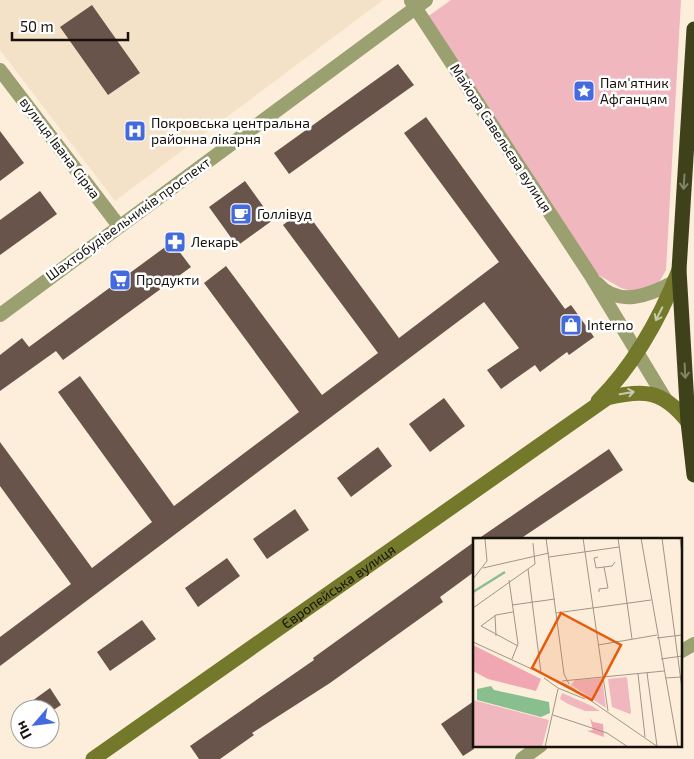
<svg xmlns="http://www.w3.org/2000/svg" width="694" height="759" viewBox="0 0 694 759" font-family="'Exo 2',sans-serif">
<rect width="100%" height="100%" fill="#fceeda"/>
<!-- built -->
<path fill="#f4e2c8" d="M0,0h383l-268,201 -115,-151z"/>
<!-- green -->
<path fill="#f0b7be" d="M451,0h230l-15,270 -9,16 -23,6 -13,-4 -33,-19 -165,-249z"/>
<!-- building -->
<path fill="#68544b" d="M92,5l48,68 -32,22 -48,-68z
M398,64l16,21 -125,89 -15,-21z
M426,117l139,192 6,-4 23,32 -25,18 -2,-3 -27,20 -5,-7 -34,24 -14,-19 32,-22 -35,-46 -484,364v-29l71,-53 -71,-98v-44l92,126 60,-46 -94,-130 22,-16 94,130 125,-94 -95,-129 22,-17 96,129 56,-42 -95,-128 21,-16 95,129 100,-76 -95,-129z
M0,131l24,32 -24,18z
M245,181l28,39 -36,26 -28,-39z
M40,191l17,23 -57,41v-35z
M172,242l19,25 -128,93 -7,-9 -56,40v-36l22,-17 7,9z
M444,398l21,28 -35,26 -21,-28z
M378,447l14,19 -41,31 -14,-19z
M609,449l14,21 -103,69h-42z
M295,509l14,21 -42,29 -14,-20z
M474,542v30l-34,25 3,5 -113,81 -78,50 2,2 -34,24h-21l-9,-13 124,-86 -1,-2z
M227,558l13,18 -42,31 -13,-19z
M142,620l14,19 -46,32 -13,-19z
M50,688l11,17 -6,4h-34z
M474,701v48l-11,7 -22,-32z"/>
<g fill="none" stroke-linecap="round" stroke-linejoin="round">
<!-- street -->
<path stroke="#9ba070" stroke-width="14" d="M411,1l180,275 75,124
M0,70l119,156
M597,283c22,25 53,12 77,-1
M0,315l426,-315
M680,652l14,-8
M522,759l19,-14"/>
<!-- secondary -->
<g stroke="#73782b" stroke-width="15">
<path d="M598,401c37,-37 62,-83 81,-131"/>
<path id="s1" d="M93,759l514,-361c37,-9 56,-8 81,24"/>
</g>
<!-- highway -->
<path stroke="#3e411a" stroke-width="15" d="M694,29l-15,241 9,152 6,53"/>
</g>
<!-- one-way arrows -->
<defs><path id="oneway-shaft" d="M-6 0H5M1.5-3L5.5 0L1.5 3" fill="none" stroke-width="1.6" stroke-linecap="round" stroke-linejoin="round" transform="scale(1.25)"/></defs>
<g stroke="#82846a">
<use href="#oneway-shaft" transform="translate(684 182) rotate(94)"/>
<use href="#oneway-shaft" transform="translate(685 371) rotate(87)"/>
</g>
<g stroke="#c7c9aa">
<use href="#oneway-shaft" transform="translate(659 314) rotate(117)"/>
<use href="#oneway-shaft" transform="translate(627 393) rotate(-10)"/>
</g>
<!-- icons -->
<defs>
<g id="sight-square" transform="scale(1.125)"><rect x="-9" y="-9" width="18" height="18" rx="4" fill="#446add" stroke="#fff"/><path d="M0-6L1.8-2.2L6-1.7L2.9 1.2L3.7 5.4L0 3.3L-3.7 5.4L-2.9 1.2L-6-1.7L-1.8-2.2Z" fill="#fff"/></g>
<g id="hospital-square" transform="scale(1.125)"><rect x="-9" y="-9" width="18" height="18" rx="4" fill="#446add" stroke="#fff"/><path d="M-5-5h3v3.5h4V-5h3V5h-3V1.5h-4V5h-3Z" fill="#fff"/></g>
<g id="cafe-square" transform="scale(1.125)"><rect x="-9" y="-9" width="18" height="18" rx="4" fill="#446add" stroke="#fff"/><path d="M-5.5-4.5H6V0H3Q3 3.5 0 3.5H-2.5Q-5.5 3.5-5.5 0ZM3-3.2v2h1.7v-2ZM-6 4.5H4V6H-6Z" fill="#fff"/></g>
<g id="pharmacy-square" transform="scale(1.125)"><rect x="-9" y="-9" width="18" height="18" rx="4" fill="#446add" stroke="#fff"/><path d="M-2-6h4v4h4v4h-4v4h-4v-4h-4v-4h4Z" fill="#fff"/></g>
<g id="supermarket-square" transform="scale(1.125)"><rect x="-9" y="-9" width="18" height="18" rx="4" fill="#446add" stroke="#fff"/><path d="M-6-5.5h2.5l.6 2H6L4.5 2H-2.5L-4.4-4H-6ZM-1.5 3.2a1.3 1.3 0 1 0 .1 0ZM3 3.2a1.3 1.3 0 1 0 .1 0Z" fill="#fff"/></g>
<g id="shop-square" transform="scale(1.125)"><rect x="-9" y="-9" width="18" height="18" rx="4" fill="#446add" stroke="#fff"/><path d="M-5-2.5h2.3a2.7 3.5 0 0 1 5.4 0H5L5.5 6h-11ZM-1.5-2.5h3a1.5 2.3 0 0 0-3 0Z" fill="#fff"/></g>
</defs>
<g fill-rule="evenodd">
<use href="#sight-square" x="584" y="91"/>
<use href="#hospital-square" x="135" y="131"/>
<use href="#cafe-square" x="241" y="214"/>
<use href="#pharmacy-square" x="175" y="242"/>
<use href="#supermarket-square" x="120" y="280"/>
<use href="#shop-square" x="571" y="325"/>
</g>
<g text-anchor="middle" stroke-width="5" stroke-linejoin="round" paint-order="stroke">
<!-- poi labels -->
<g font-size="14" fill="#16120b" stroke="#fff" text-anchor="start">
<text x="600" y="88">Пам'ятник<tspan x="600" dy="16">Афганцям</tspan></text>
<text x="151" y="128">Покровська центральна<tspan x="151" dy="16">районна лікарня</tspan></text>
<text x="257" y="219">Голлівуд</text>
<text x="191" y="247">Лекарь</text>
<text x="136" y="285">Продукти</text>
<text x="587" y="330">Interno</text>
</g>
<!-- street labels -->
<g font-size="14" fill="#16120b" stroke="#fff">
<text transform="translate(501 138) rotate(57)" y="5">Майора Савельєва вулиця</text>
<text transform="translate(60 148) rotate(53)" y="5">вулиця Івана Сірка</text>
<text transform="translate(128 219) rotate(-36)" y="5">Шахтобудівельників проспект</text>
<text dy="5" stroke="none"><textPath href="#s1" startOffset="300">Європейська вулиця</textPath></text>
</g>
</g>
<!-- overview -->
<g transform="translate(473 538)">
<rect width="209" height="209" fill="#fceeda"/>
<path d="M154,139l4,36 -1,1 -18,-7 -4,-28zM129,140l4,30 -35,-23 4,-5zM89,155l30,13 8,5h-15l-17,-7 -8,-5zM0,162l76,20 -7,27h-69z" fill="#f0b7be"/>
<path d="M0,107l68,34 -5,12 -48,-12 -15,-8zM117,180l3,4 10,2 1,13 -17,-6 6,-1z" fill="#f0a7b1"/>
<path d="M18,148l3,4 55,12 1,11 -9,4 -64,-17v-11z" fill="#89be8f"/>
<path fill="none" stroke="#89be8f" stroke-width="2.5" d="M0,54l32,-20"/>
<path fill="none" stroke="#a09687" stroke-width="1" d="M73,0l18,136 5,10M110,0l25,173M145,0l14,101M168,0l37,209M189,0l20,151M207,0l2,16M0,1l21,-1M76,19l70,-10M125,19l-4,1 2,10 16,-2 3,-4M10,30l66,-15M55,31l13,104M0,41l14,-18 -2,-22M36,42l9,64 -6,15M126,54v-3l9,-1 -4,-21M39,67l43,-6M0,70l62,-44 -2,-21M40,74l-17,3 -15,11 37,20M83,75l95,-13M22,77l1,21M184,100l25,-3M0,104l98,45 87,60M125,107l59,-10M188,121l21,-3M174,135l10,73M165,136l7,63M71,140l14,10 27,11M192,140l16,-1M89,143l102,-10M80,177l54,18 21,14M72,209l13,-58"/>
<path fill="#e8590c" fill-opacity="0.15" stroke="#e8590c" stroke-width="2.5" d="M88,75l60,32 -29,55 -60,-32z"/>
<rect width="209" height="209" fill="none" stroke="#16120b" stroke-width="2.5"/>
</g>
<!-- north arrow -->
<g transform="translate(35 724) rotate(242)"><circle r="24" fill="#ffffff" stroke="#a2a09d"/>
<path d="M0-4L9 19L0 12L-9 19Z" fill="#446add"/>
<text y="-8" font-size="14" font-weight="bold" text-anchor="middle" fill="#16120b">Пн</text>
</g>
<!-- scale -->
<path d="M12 32v8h116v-8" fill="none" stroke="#16120b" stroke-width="2.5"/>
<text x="20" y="32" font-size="15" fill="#16120b" stroke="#ffffff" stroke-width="4" paint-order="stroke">50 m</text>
</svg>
